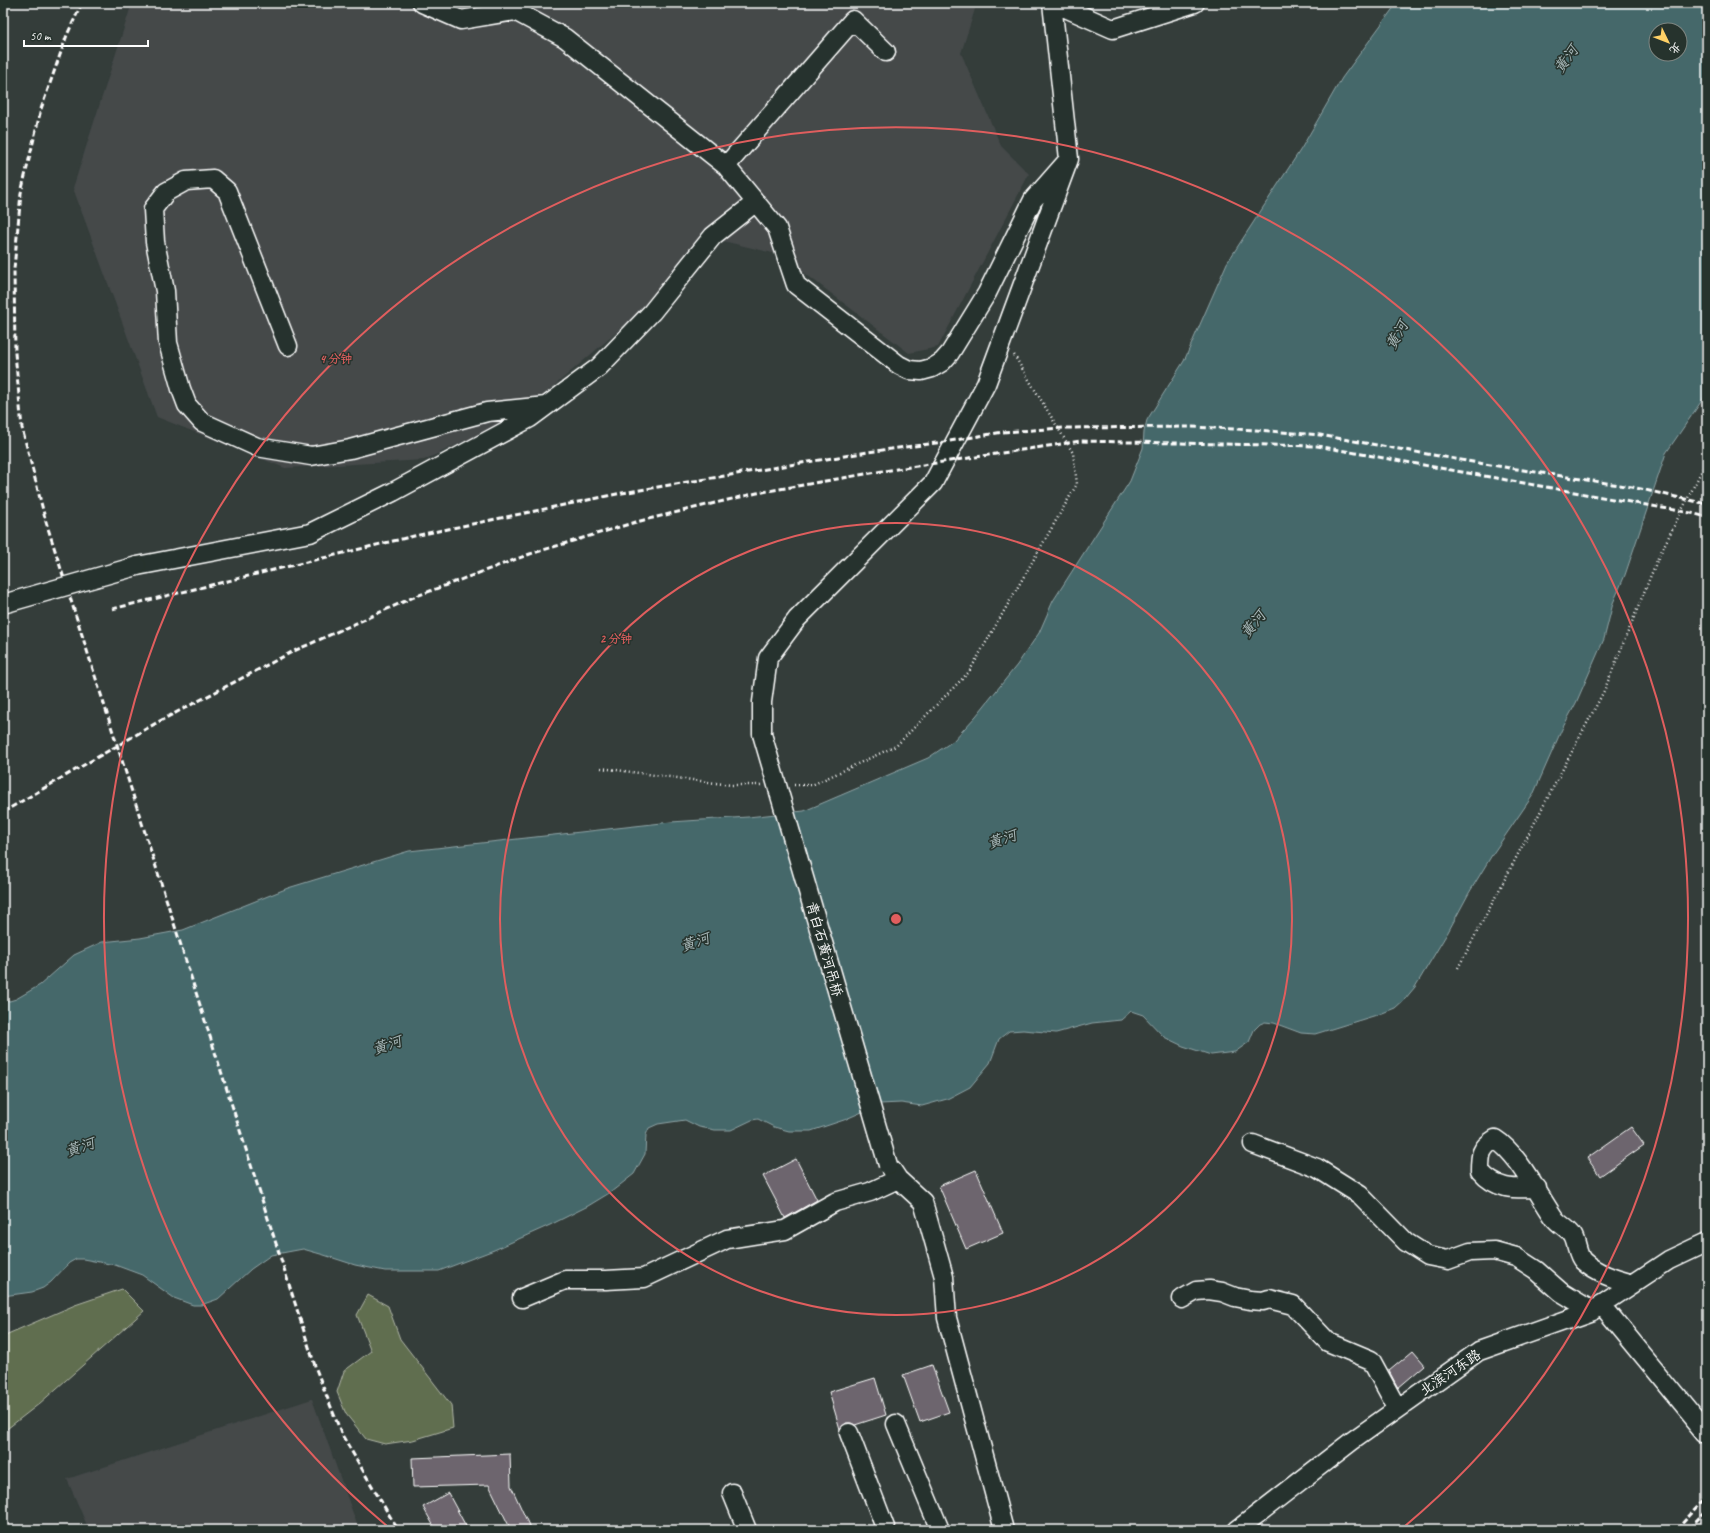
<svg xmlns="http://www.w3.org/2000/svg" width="1710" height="1533" viewBox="0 0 1710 1533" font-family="Caveat,'LXGW WenKai TC',sans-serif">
<rect width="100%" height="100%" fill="#343d3a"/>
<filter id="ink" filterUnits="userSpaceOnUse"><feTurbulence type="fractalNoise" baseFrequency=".025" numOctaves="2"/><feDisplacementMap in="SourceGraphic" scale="8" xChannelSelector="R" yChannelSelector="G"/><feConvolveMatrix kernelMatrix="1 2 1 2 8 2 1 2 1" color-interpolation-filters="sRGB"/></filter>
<g filter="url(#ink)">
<!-- built -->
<path fill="#45494a" d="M132,3h845l-16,50 40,93 28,28 -91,173 -29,6 -128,-98 -58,-14 -204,175 -95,44 -139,8 -128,-51 -84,-229z
M312,1399l47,131h-270l-22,-51z"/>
<!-- green -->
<path fill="#616e4f" stroke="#b0b6a7" d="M122,1289l22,22 -105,93 -36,28v-96l72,-31z
M368,1295l20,11 12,33 51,66 2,23 -40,12 -28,4 -19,-5 -20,-25 -9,-22 7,-21 27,-20 -14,-36z"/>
<!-- water -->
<path fill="#45686b" stroke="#8fa4a6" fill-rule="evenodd" d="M1397,3h310v390l-41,60 -41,122 -12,28 -9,36 -28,64 -14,26 -29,66 -41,60 -23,38 -21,39 -33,55 -10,12 -10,9 -15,6 -65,20 -14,-1 -27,-10 -9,-1 -5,2 -6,6 -5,12 -14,10 -24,3 -28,-9 -19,-9 -21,-22 -12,-4 -10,9 -29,3 -36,10 -33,-3 -14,1 -10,8 -9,24 -20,24 -23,12 -25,7 -21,-3 -21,1 -36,16 -33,11h-22l-15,-4 -16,-8 -6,1 -21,10h-16l-16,-3 -14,-7 -27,4 -9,4 -3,7 -1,19 -11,20 -23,18 -23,14 -38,19 -56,25 -55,21h-54l-30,-6 -31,-10 -21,-6 -32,6 -20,14 -33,30 -17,6h-8l-19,-7 -32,-23 -27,-10 -32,-6h-7l-7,4 -18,19 -8,6 -11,4 -29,4v-293l13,-4 24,-14 34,-30 28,-13 38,-4 43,-8 105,-42 121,-37 262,-29 77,-5 56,-6 124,-53 25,-17 23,-25 41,-51 22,-32 14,-32 77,-120 13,-33 1,-16 3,-12 37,-59 43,-98 74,-114 41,-71zM1656,30h24v24h-24z"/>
<!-- building -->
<path fill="#6d656e" stroke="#fff" d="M1631,1127l13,18 -44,31 -13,-18z
M796,1159l21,41 -32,18 -22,-42z
M976,1170l27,63 -37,16 -27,-63z
M1413,1351l12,14 -27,23 -9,-17z
M932,1365l17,47 -29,10 -17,-47z
M875,1378l11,37 -31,10 -4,-2h-5l-6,6 -11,-37z
M510,1454l1,32 20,44h-20l-22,-45 -76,2 -1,-29z
M448,1493l20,37h-32l-13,-23z"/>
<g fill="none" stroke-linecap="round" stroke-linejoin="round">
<!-- minor casing -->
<g stroke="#fff" stroke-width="21">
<path id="minor" d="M422,3l39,17 54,-9 50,27 161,128 51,62 19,57 103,80 10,5 12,1 11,-3 10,-6 8,-9 37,-60 46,-93 36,-41
M1054,3l59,26 82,-26
M726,166l127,-146 33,32
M288,346l-61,-155 -14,-12 -27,2 -20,11 -13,17 2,33 10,49 3,52 13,46 6,16 15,17 55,25 54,9 39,-7 137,-37 59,-6
M137,566l173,-33 83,-41 137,-74 69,-51 53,-55 61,-76 43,-34
M762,734v-32l6,-44 29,-39 136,-136 53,-99 83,-225 -17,-156
M1253,1144l64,24 43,27 46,47 22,14 20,4 22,-8 24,-1 22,6 20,13 25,22 31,19
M892,1170l6,9 25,23 21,75 3,41 57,212
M1537,1188c-23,1 -41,2 -57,-17 0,-16 0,-23 15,-32 24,15 43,56 60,80 5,6 14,10 18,17 4,7 4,19 10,25 14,13 32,18 50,23
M522,1298l43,-18h41l38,-2 83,-39 58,-9 50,-28 35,-10 28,-13
M1182,1299l14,-8 13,-1 13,2 13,5 15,3 13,1 6,-2 24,6 35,37 43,18 26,48
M1601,1304l106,129
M896,1424l44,106
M849,1433l37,97
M732,1493l15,37
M1237,1530l115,-89 127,-90 113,-40 77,-51 38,-18"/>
</g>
<!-- path -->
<path stroke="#fff" stroke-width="2.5" stroke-dasharray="1 3" stroke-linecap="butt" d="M601,768l130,17h30
M794,785h18l84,-39 73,-74 108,-188 -4,-31 -59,-98
M1458,968l146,-277 54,-133 49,-98"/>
<!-- minor -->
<use href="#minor" stroke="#26332d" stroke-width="18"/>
<!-- rail -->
<path stroke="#fff" stroke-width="3" stroke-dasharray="6 3" stroke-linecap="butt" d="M82,3l-15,32 -26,74 -20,84 -7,76 1,84 7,75 24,94 270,847 26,66 56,95
M112,609l302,-73 208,-43 246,-41 76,-10 59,-10 60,-4 129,-1 64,3 64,5 158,28 154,24 75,17
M3,812l155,-90 134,-70 122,-55 116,-43 106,-32 121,-29 120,-21 204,-31 236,5 374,67 16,4
M1677,1530l30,-32
M1690,1530l17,-17"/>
<!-- minor-bridge casing -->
<g stroke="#fff" stroke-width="21" stroke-linecap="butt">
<path id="minor-bridge" d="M3,604l134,-38
M762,734l126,431"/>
</g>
<!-- minor-bridge -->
<use href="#minor-bridge" stroke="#26332d" stroke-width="18"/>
</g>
</g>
<!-- distance rings -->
<g fill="none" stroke="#e05e5e" stroke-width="2">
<circle cx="896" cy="919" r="396"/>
<path d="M387 1526A792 792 0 1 1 1405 1526"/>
</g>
<g text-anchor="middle" stroke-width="3" stroke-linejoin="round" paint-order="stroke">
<!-- street labels -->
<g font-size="14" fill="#fff" stroke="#26332d">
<text transform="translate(825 949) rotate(74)" y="5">青白石黄河吊桥</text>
<text transform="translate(1450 1372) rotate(-34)" y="5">北滨河东路</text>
</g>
<!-- water labels -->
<g font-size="15" font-style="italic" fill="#abbbbc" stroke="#26332d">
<text transform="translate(1566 59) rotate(-54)" y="5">黄河</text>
<text transform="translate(1397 335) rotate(-61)" y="5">黄河</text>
<text transform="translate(1253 624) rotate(-51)" y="5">黄河</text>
<text transform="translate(1002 839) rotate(-19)" y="5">黄河</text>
<text transform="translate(695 942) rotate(-19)" y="5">黄河</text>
<text transform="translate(387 1045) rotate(-19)" y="5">黄河</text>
<text transform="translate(80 1147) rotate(-19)" y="5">黄河</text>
</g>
</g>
<circle cx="896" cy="919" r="6" fill="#e05e5e" stroke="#26332d" stroke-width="2"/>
<g font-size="12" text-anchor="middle" font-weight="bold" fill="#e05e5e" stroke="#26332d" stroke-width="3" stroke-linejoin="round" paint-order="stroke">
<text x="336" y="363">4 分钟</text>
<text x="616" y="643">2 分钟</text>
</g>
<!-- margin -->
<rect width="1710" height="1533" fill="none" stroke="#26332d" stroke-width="16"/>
<rect x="8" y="8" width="1694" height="1517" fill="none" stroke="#fff" stroke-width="1.5" filter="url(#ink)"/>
<!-- north arrow -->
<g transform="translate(1668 42) rotate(133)"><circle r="19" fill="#26332d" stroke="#7d8581"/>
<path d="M0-3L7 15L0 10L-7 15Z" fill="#ffd166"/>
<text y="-6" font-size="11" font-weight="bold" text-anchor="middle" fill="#ffffff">北</text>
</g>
<!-- scale -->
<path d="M24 40v6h124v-6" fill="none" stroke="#ffffff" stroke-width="2"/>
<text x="30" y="40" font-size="12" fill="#ffffff" stroke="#26332d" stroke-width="3" paint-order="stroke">50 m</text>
</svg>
